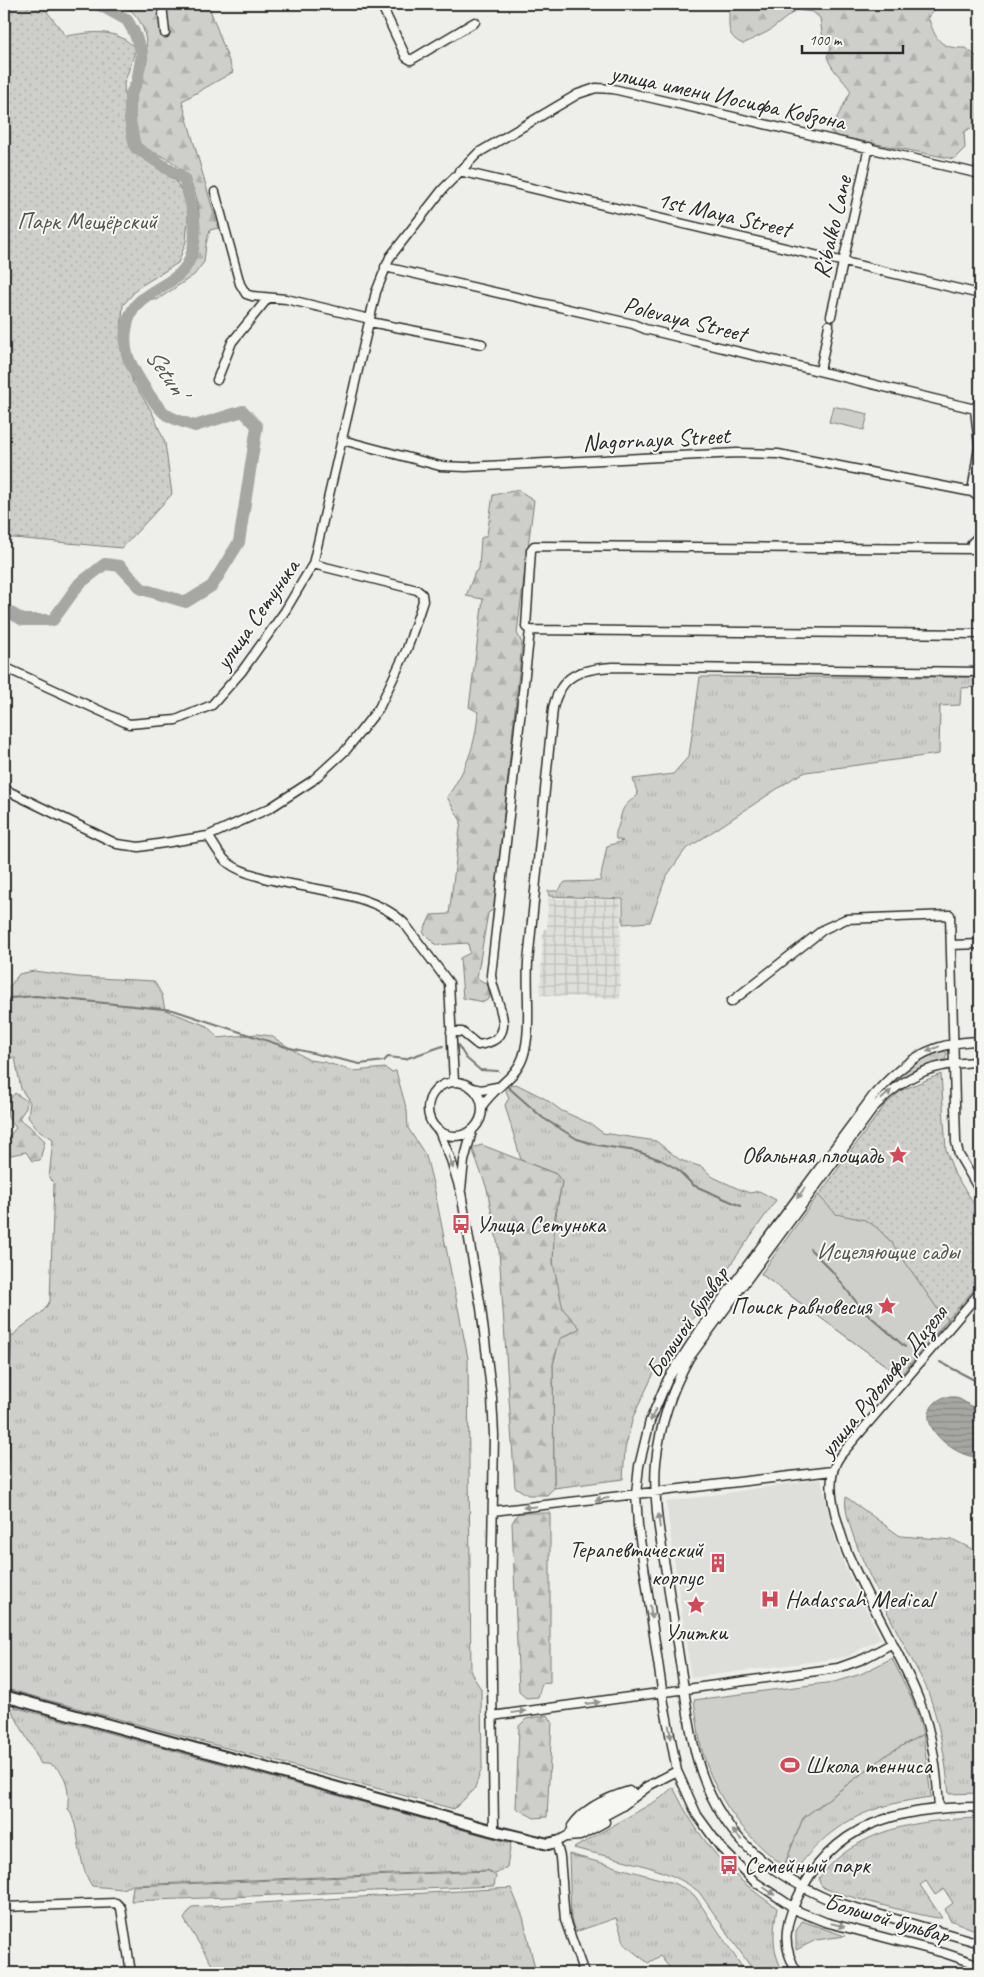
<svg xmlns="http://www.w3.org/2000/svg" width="984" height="1977" viewBox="0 0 984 1977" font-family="Caveat,sans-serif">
<defs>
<pattern id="industrial-grid" width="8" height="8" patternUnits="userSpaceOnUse" patternTransform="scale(1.25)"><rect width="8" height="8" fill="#dededb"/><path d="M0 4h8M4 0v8" fill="none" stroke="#bfbfbc"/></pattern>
<pattern id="grass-tufts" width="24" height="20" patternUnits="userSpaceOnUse" patternTransform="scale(1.25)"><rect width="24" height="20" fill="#cececa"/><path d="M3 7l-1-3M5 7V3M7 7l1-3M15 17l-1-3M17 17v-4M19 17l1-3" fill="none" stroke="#b1b1ae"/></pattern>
<pattern id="forest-firs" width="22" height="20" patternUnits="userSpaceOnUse" patternTransform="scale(1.25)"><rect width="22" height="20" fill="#cececa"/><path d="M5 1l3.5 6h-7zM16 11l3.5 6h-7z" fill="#b1b1ae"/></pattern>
<pattern id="park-dots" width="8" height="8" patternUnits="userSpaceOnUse" patternTransform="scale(1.25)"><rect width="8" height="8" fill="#cececa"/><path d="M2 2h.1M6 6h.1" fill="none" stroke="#b1b1ae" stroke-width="1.8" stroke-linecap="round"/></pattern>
<pattern id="water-rules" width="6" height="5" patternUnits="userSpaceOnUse" patternTransform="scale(1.25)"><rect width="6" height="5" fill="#a6a6a3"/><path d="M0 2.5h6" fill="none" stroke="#878785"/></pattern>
</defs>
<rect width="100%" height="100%" fill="#eeeeea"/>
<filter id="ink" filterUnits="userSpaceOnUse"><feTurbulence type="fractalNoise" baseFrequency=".02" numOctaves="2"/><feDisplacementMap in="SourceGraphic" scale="10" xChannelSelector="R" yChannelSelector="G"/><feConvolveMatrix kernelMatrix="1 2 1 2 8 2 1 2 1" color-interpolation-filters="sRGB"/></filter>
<g filter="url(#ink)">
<!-- built -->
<path fill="#dededb" d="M821,1479l14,61 10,27 36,72 -35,18 -155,21 -25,-176z"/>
<!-- industrial -->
<path fill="url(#industrial-grid)" d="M548,898l73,2 -1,99 -80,-4 3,-65 4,-2z"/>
<!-- grass -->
<path fill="url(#grass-tufts)" stroke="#7c7c7a" d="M700,677h280v10l-19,1 -1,17 -20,1 -1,48 -133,18 -11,5 -110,73 -19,27 -16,45 -27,2v-25l-74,-3 -1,-5h10l7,-9 35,-1 7,-35 16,-5 -7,-2c-1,-7 1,-9 3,-15 4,-19 5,-18 19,-29l-5,-16 40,-5 16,-18z
M34,971l44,6 76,4 8,14 3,15 42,16 11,12 39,-4 14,2 38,24 15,2 30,9 31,-3 6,4 5,-1 11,40 1,17 18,28 9,36 33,166 3,315 10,16 1,79 -8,22 -20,19 -444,-119 -6,-7 7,-345c12,-17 29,-17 39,-37l4,-118 -5,-5 4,-39 -16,-10 -9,-12 2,-15 -9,-13 -6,-31 -11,-1v-67l6,-4 9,-12z
M943,1050l4,3 -2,7 -21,6 -39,22c14,-17 36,-34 58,-38z
M516,1084l28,14 18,13 29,13 12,9 53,8 24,19 22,7 11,10 28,13 9,3 9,-2 17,9 -123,175 -20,42 -8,32 -2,30 -69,9 -1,-124 7,-25 20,-11c-6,-6 -15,-13 -18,-21 -15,-39 -8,-86 0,-125l-6,-8 -35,-14 -16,-55 4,-7 -3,-7 5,-6z
M846,1497l54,39 54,4 26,13v240l-31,1c-4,-37 -9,-70 -22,-105 -17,-35 -88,-159 -81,-192z
M14,1707l497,136 -4,24 -11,7 -8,-4 -356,15 -10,4 -30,-3c-14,-20 -11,-48 -20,-70 -1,-3 -3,-5 -4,-7 -1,-4 1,-11 0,-15 -1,-17 -10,-32 -27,-30l-30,-55z
M923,1734l8,63c-61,8 -99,24 -136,74l-11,-5 19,-48 86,-65z
M673,1787c26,53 54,87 104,121 -4,24 -6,43 7,65h-29l-56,-81c-31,-26 -86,-33 -125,-44l87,-50z
M980,1818v114l-30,-12 -5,-11 8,-6 -9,-14 -9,6 -9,-14 -6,4 22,33c-8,2 -108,-25 -118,-30 -4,-3 -5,-6 -5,-10 39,-51 101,-58 161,-60z
M569,1854l102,28 15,7 9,7 51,77h-72l-14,-17 -12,7 -23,-18 -9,-27 -41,14 -4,-13z
M511,1888l12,29 13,56h-319l-33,-54 8,-12z
M802,1921l43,15 -29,4 -20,10v-19z"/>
<!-- forest -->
<path fill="url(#forest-firs)" stroke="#7c7c7a" d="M121,4h87l25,68 -51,29 36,127 -8,2 -4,14 -2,18 -10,13 -37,25 -8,-1c12,-12 32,-20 41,-34 3,-5 4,-13 5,-19 9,-30 4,-62 -21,-83 -11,-9 -31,-11 -38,-25 -12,-24 2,-53 11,-77 0,-25 -3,-45 -26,-57z
M728,4h211l-11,13c8,23 12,32 38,31l11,9 3,-1v67l-16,9 1,16 -11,11 -118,-23 -6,-5 21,-40c-8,-12 -20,-21 -24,-35l4,-8 -9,-15 -2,-15 -7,-6 -17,-2 -27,21 -26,13c-21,-9 -11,-23 -15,-40z
M518,490l16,10 -17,133 5,10 -28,266 -6,4 -11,65 11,7 2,13 -6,4 -21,-4 -3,-40 10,-5 -2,-10 -32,2 -13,-13 8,-17 18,-1 12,-93 -14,-24c19,-27 29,-52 31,-85l-9,-5 14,-108 -17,-3 9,-24 4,-3 2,-31 6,-3 6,-40z
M15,1093l12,8 -1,7 -7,10 2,3 7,4 17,16 -5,19 -8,1 -6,-9 -15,3 -6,-3 1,-12 10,-12 -9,-12 2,-16z
M482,1145l74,29 6,8 -7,34 -2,46 10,47 17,19 -20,11 -7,25 1,124 -7,7h-19l-13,-8 -16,-236 -12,-62 -15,-41z
M518,1513h32v169l-8,1 -4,14 -12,1 -7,-6 -7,-169z
M548,1715l4,7 -5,95 -13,1 -18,-10 3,-82 7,-7z
M488,1871l8,5 -2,10 -363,15 2,-15z"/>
<!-- park -->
<path fill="url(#park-dots)" stroke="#7c7c7a" d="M4,4h37l25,32c26,-4 50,-9 70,13l-12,35 3,51 14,22 35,24 10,18 2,19 -2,24 -8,21 -39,24 -16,18 -3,39 13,38 19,30 13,31 7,51 -50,54 -108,-10 -10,1z
M941,1074l5,76 9,25 25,37v70l-80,94 -139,-102 123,-168 18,-16z"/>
<!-- garden -->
<path fill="#cececa" stroke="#7c7c7a" d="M833,406l35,8 -4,16 -35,-8z
M818,1195l18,19 29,6 11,7 16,16 49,71 7,5 -48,57 -139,-102z
M892,1658l22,46 9,30 -34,19 -86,65 -19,48c-39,-29 -69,-68 -82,-116 -4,-15 -5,-33 -8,-50l140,-18 27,-8z"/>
<!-- water -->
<path fill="url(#water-rules)" stroke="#757573" d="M944,1397h12l24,14v46c-27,2 -76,-41 -36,-60z"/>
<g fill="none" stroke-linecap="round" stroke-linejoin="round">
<!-- stream -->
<path stroke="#757573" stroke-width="2" d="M4,1002l6,-4 26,-2 137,14 113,37 74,17 24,-3 4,-4 17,2 38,-13
M458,1045l8,13 14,12 18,1
M508,1087l35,31 34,21 20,6 39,6 25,9 16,9 16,16 48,21
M810,1249l22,22 29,37 44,39
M940,1362l40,21"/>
<!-- river -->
<path stroke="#a6a6a3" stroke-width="12" d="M4,609l19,11h30l26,-36 26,-20 15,2 22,23 44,13 26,-16 27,-44 18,-116 -14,-15 -48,15c-9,-3 -20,-6 -28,-11 -12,-8 -36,-47 -40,-61 -4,-16 -1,-37 10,-50 14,-16 43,-22 52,-43 12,-27 3,-55 -5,-82l-49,-32 -5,-27v-24l7,-14 5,-29 -8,-21 -7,-12 -29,-16"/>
<!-- minor casing -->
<g stroke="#2b2b2b" stroke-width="11">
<path id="minor" d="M162,4l3,29
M381,4l25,53 5,3 64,-38
M459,171l521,123
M215,192l25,92 6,10 6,2 34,3 84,20
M385,267l248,57 12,5 330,80
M831,316l38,-169
M370,322l112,22
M820,371l9,-46
M217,380l15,-38 36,-44
M980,400l-5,9 4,37 -7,46 8,6
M342,440l98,26 26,1 271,-14 41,1 194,38
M970,549l2,-6 8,-8
M530,630l450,4
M4,667l125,57 47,-4 36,-15 30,-34 43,-60 28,-47 63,-272 14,-35 53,-68 35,-36 100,-59 18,-6 17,1 367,85
M4,789l113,55 22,3 69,-11 62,-28 42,-27 34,-31 33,-42 28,-59 16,-48 -1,-7 -5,-4 -104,-26
M208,836c6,8 11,19 18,25 10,9 25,13 38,17 43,12 108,13 140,45l45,60 5,99
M951,945l29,-1
M731,1002l93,-73 22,-10 104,-4 6,227 3,13 21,36
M451,1032h11l16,13c46,-6 15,-44 13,-70l39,-345 -4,-3 5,-77 3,-4 446,3
M980,1041c-49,1 -75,19 -107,55l-169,228 -36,55 -18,42 -11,45 -3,28 2,32 26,177 13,68 20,44 24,33 34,34 45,30 25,10 119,31 36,12
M980,1062c-46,1 -72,11 -105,44l-186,252c-18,33 -29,66 -33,104 -4,45 8,92 14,136 5,32 10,65 15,97 7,45 12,82 38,122 25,40 67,66 109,84l148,42
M428 1109a27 27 0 1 1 54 0a27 27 0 1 1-54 0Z
M473,1088l8,2 16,-3
M482,1106c13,-20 34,-28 41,-49 9,-26 3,-66 5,-95 8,-84 17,-169 25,-254 8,-34 28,-39 60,-41l367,5
M439,1131l12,29 10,33 20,115 11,90 2,37 -3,172 3,224
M461,1189l3,-28 8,-30
M4,1332h2l-2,128
M493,1511l339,-40
M492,1716l346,-48 25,-9 28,-15
M646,1787l31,-16
M939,1809c-2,-36 -6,-74 -20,-109 -20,-50 -50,-97 -72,-148 -9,-28 -26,-70 -7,-96l140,-164
M572,1826c12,-18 37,-29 57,-35
M571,1831l11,-10 51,-28
M567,1837l13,-1 25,-14
M4,1907l112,-4 5,5 10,65
M584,1973l-19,-53 -5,-63 -4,-15 65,-35 29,-22
M798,1973c-16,-24 -14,-46 -2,-72 35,-79 104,-94 184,-94"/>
</g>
<!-- tertiary casing -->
<g stroke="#2b2b2b" stroke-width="14">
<path id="tertiary" d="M4,1696l490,135 54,13 8,-2"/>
</g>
<!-- minor -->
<use href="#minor" stroke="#f6f6f2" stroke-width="8"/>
<!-- tertiary -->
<use href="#tertiary" stroke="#f6f6f2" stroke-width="10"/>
</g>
<!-- one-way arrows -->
<defs><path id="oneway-solid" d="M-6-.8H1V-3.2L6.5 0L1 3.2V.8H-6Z" transform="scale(1.25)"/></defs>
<g fill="#90908e">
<use href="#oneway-solid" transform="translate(933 1049) rotate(158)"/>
<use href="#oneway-solid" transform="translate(886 1095) rotate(-42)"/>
<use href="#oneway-solid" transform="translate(451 1162) rotate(72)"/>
<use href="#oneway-solid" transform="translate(801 1193) rotate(126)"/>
<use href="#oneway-solid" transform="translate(653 1415) rotate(112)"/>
<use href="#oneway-solid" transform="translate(602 1499) rotate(172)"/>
<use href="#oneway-solid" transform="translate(530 1507) rotate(174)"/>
<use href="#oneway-solid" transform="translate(659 1521) rotate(-97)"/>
<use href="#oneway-solid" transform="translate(651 1612) rotate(82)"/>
<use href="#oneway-solid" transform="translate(593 1703) rotate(-8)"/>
<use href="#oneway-solid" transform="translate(519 1712) rotate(-7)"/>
<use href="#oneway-solid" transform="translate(670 1732) rotate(79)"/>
<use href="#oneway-solid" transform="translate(737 1835) rotate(-133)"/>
<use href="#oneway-solid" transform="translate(769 1891) rotate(35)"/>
<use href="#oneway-solid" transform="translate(838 1925) rotate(14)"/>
</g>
</g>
<!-- icons -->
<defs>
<g id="sight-bare" transform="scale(1.5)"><path d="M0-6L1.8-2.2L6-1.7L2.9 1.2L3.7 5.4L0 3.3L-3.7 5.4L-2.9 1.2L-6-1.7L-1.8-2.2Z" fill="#d1495b" stroke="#f6f6f2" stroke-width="2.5" paint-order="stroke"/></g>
<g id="bus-bare" transform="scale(1.5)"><path d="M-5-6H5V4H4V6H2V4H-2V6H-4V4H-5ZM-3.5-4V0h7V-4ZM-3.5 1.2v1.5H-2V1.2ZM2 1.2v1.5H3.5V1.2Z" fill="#d1495b" stroke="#f6f6f2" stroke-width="2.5" paint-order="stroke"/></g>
<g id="building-bare" transform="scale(1.5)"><path d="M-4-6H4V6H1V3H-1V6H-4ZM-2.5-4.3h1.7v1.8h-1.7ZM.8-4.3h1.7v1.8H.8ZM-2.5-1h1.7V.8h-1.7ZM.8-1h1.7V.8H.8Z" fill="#d1495b" stroke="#f6f6f2" stroke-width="2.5" paint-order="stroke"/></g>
<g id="hospital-bare" transform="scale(1.5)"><path d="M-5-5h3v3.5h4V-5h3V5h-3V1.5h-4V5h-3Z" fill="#d1495b" stroke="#f6f6f2" stroke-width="2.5" paint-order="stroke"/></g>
<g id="stadium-bare" transform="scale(1.5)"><path d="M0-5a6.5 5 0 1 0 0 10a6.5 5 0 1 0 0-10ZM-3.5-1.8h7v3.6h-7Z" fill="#d1495b" stroke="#f6f6f2" stroke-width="2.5" paint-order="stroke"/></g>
</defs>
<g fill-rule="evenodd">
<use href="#sight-bare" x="898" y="1155"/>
<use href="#bus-bare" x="461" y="1224"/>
<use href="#sight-bare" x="887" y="1306"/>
<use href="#building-bare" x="718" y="1563"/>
<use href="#hospital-bare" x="770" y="1599"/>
<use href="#sight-bare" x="696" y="1605"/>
<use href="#stadium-bare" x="790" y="1765"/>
<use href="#bus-bare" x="729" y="1865"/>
</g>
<g text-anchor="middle" stroke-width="4" stroke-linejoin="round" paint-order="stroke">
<!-- street labels -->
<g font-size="24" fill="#2b2b2b" stroke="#f6f6f2">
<text transform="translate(728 97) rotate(12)" y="8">улица имени Иосифа Кобзона</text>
<text transform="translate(724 214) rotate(13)" y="8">1st Maya Street</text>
<text transform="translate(832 227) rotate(-77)" y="8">Ribalko Lane</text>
<text transform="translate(685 319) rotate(14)" y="8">Polevaya Street</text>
<text transform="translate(656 439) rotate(-3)" y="8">Nagornaya Street</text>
<text transform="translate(257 614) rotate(-55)" y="8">улица Сетунька</text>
<text transform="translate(687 1322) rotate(-56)" y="8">Большой бульвар</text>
<text transform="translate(883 1381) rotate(-51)" y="8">улица Рудольфа Дизеля</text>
<text transform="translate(887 1918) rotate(16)" y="8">Большой бульвар</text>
</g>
<!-- park labels -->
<g font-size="24" fill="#545453" stroke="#f6f6f2">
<text x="87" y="229">Парк Мещёрский</text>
<text x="888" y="1259">Исцеляющие сады</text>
</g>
<!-- poi labels -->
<g font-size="24" fill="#2b2b2b" stroke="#f6f6f2" text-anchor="start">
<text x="883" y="1163" text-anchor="end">Овальная площадь</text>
<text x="476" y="1232">Улица Сетунька</text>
<text x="872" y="1314" text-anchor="end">Поиск равновесия</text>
<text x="703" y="1557" text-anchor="end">Терапевтический<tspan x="703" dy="28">корпус</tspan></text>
<text x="785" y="1607">Hadassah Medical</text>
<text x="696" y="1640" text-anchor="middle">Улитки</text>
<text x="805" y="1773">Школа тенниса</text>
<text x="744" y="1873">Семейный парк</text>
</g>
<!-- water labels -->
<g font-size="25" font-style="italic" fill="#565655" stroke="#f6f6f2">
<text transform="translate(167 372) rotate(55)" y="9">Setun'</text>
</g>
</g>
<!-- margin -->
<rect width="984" height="1977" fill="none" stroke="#f6f6f2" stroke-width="20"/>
<rect x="10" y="10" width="964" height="1957" fill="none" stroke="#2b2b2b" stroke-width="2" filter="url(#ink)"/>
<!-- scale -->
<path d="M802 45v8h101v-8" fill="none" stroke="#2b2b2b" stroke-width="2.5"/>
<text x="809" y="45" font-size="15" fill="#2b2b2b" stroke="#f6f6f2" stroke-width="4" paint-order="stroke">100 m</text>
</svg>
